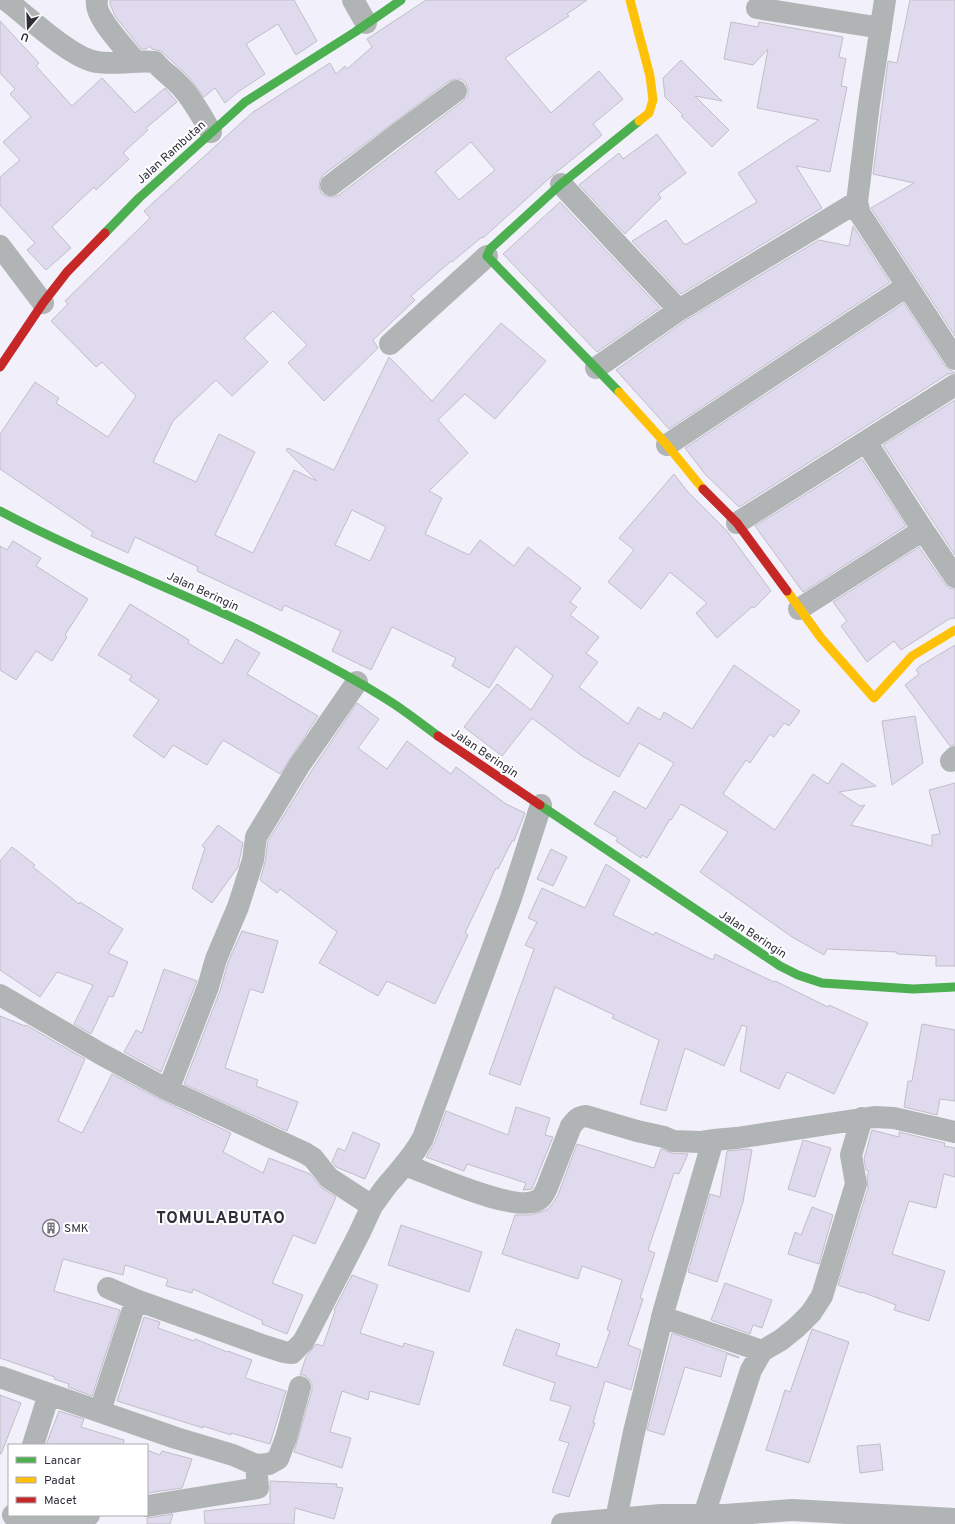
<svg xmlns="http://www.w3.org/2000/svg" width="955" height="1524" viewBox="0 0 955 1524" font-family="Overpass,sans-serif">
<rect width="100%" height="100%" fill="#f2f0fa"/>
<!-- building -->
<path fill="#dfdaed" stroke="#c1bec8" fill-rule="evenodd" d="M110,0h184l23,41 -21,14 -18,-31 -32,20 19,30 -27,18 -13,11 -10,-15 -11,9 -16,-21 -27,-25 -9,-2 -2,-3 -4,3h-5l-26,-33 -5,-12z
M426,0h161l-20,14 2,2 -64,42 46,55 48,-42 24,28 -30,25 9,11 -49,40 -70,63 -1,-1 -30,25 -1,-1 -40,35 4,4 -42,40 5,8 -54,53 -36,-38 19,-18 -34,-34 -29,27 24,24 -36,34 -16,-16 -43,41 -20,41 43,20 23,-48 36,18 -40,83 38,18 41,-83 23,11 -31,-31 2,-2 46,22 55,-113 43,44 69,-78 45,38 -51,58 -30,-25 -27,26 30,33 -39,38 13,7 -17,36 44,21 11,-15 34,26 14,-19 53,41 -11,14 7,5 -7,8 29,22 -13,16 12,9 -19,25 49,37 10,-17 22,13 4,-8 28,17 42,-64 66,46 -11,15 -5,-3 -10,14 -4,-3 -20,29 -4,-3 -23,34 52,36 38,-56 15,10 14,-21 34,23 -37,6 21,14 5,-1 -14,20 81,21v-11l8,-1 -11,-44 26,-7v183h-19v-10l-39,-2v-2l-70,-3 -3,6 -32,-18 -92,-65 28,-40 -47,-28 -10,16 -1,-1 -23,39 -5,-3 -1,3 -25,-17 2,-3 -24,-14 20,-33 32,18 28,-46 -35,-20 -20,34 -37,-21 -50,-38 -30,38 -38,-29 33,-43 34,26 22,-34 -37,-30 -27,42 -37,-22 4,-8 -64,-31 -21,43 -39,-19 9,-20 -57,-26 -2,6 -85,-40 1,-4 -63,-30 -7,16 -37,-17 2,-4 -93,-63v-35l35,-52 24,16 -3,5 52,34 28,-41 -34,-34 -6,5 -45,-46 17,-17 -3,-3 85,-83 -6,-7 109,-99 77,-49 6,11 9,-8 2,3 25,-22 -5,-8zM455,79h6l5,4 2,6v7l-5,5 -124,94 -7,2 -6,-1 -5,-3 -2,-7 1,-6 3,-5 126,-94zM471,142l24,28 -36,30 -24,-28zM352,510l34,17 -16,34 -35,-16z
M910,0h45v336l-84,-128 43,-25 -41,-9 15,-113 9,2z
M0,21l39,42 -3,3 36,40 30,-28 33,35 30,-25 12,14 -31,26 2,2 -25,23 6,6 -33,31 -2,-3 -42,40 19,21 -25,22 -19,-20 8,-7 -35,-38v-28l20,-17 -17,-18 28,-25 -21,-23 5,-5 -15,-16z
M731,22l27,5 1,-5 84,15 -4,20 7,2 -5,27 6,1 -17,85 -34,-6 26,42 -141,86 -49,-53 34,-21 18,24h3l70,-42 -19,-29 81,-53 -62,-12 11,-59 -15,16 -29,-6z
M681,60l41,41 -27,-5 34,34 -17,17 -31,-31 2,-1 -18,-18 -2,-19z
M657,134l29,39 -28,21 3,4 -36,36 -46,-49 40,-32 4,6z
M560,202l100,106 -63,44 -94,-98z
M853,226l37,56 -221,147 -53,-59 70,-50 133,-80 30,6z
M904,303l41,63 10,7 -7,1 -209,133 -34,-33 -20,-26z
M955,400v155l-72,-110z
M862,459l44,67 -103,66 -48,-66z
M674,474l13,17 40,40 44,60 -17,17 -2,-1 -35,31 -21,-25 11,-10 -37,-31 -29,37 -33,-27 26,-32 -15,-12z
M13,541l28,17 -5,8 52,33 -23,36 2,2 -15,24 -16,-10 -20,29 -16,-10v-124l7,4z
M919,547l26,37 4,4 6,1v29l-6,1 -48,31 -7,-9 -27,21 -26,-36 6,-5 -14,-19z
M130,604l59,36 -1,3 34,21 14,-25 24,14 -13,21 71,42 -38,58 -57,-34 -16,25 -34,-20 -9,13 -31,-22 26,-36 -30,-20 3,-4 -34,-21z
M955,645v100l-5,1 -45,-61 14,-11 -3,-4 4,-4z
M357,703l22,16 -21,29 29,21 20,-28 44,33 5,-7 50,37 19,9 -11,28h-2l-14,28 -2,-1 -31,65 3,2 -33,69 -48,-23 -9,15 -59,-33 18,-31 -57,-43 -3,4 -17,-13 5,-18 3,-21 42,-68z
M915,716l8,47 -31,22 -10,-64z
M218,825l25,18 -5,24 -26,36 -20,-15 13,-40 -3,-2z
M12,847l23,18 -2,2 46,37 1,-2 43,27 -15,24 20,9 -15,35 -4,-1 -18,38 -17,-10 19,-39 -36,-13 -17,25 -40,-27v-109z
M551,849l16,8 -14,29 -16,-7z
M606,864l24,16 -17,35 41,20 1,-3 58,28 2,-6 59,28 1,-1 53,26 1,-2 39,18 -34,71 -47,-22 -8,17 -39,-18 7,-44 -5,-2 -18,41 -39,-18 -19,63 -26,-7 19,-64 -47,-22 2,-3 -59,-28 -35,98 -31,-11 45,-125 -9,-4 12,-23 -9,-4 14,-30 43,20z
M242,931l36,10 -15,52 -13,-4 -25,79 33,12 -2,6 42,16 -11,29 -103,-47 36,-93 8,-29z
M164,969l33,12 -36,91 -37,-20 12,-22 6,3z
M0,1016l25,10 1,-1 59,34 -27,62 24,12 30,-59 51,27 68,32 -8,19 40,21 6,-15 41,16 12,14 14,9 -21,47 -22,-9 -21,48 31,12 -16,39 -25,-10 1,-3 -70,-32 -1,4 -26,-7 2,-7 -43,-14 -2,10 -60,-16 -9,32 66,19 -28,86 -24,-9 1,-3 -15,-5 1,-2 -55,-19z
M922,1024l33,6v71l-15,-2 -3,16 -33,-8 4,-26h4z
M516,1107l34,11 -5,17 8,2 -21,52 -9,1 3,-7 -59,-19 -3,7 -38,-14 9,-15 11,-31 62,24z
M872,1130l27,7v-5l46,11 -1,3 11,2v29l-11,-3 -8,34 -27,-7 -17,53 53,17 -16,50 -35,-11 2,-5 -34,-13 -1,1 -23,-8 30,-97 -1,-12 2,-5 -3,-1 -2,-11z
M353,1132l27,12 -15,35 -29,-12 -4,-5 6,-14 7,3z
M803,1140l28,8 -16,49 -27,-8z
M577,1144l77,24 7,-19 11,4 16,1 -9,20 -5,-1 -26,77 7,3 -15,45 3,1 -15,46 13,5 -10,40 -26,-9 -12,42h2l-26,74 -17,-5 17,-49 -10,-3 12,-34 -21,-6 5,-17 -52,-18 13,-36 44,15 -4,11 41,13 13,-37 -3,-1 15,-50 -40,-14 -4,13 -76,-25 13,-39h15l11,-3 7,-3 5,-6 5,-8z
M748,1149l4,1 -9,52 -26,80 -29,-10 22,-78 10,3 7,-46z
M812,1207l21,8 -14,49 -31,-10 7,-22 6,3z
M401,1225l81,27 -13,40 -81,-27z
M352,1275l26,10 -18,48 43,14 1,-4 30,9 -15,53 -49,-14 -2,9 -26,-9 -12,41 21,6 -9,30 -48,-16 18,-62v-7l-3,-4 -5,-4h-4l6,-18 10,-13 7,2 12,-35 -1,-1z
M725,1283l47,17 -10,28 -9,-3 -3,9 -39,-14z
M144,1317l16,5 -2,6 36,13 1,-2 32,13 1,-1 24,9 -7,18 41,13 -16,53 -39,-11v2l-28,-9v2l-86,-27z
M812,1329l37,13 -40,121 -43,-13 19,-60 5,2z
M672,1333l67,24v1l-12,-4 -6,23 -36,-10 -21,68 -17,-5z
M0,1395l21,8 -20,51h-1z
M59,1411l25,8 -3,8 43,13 -1,5h-77z
M880,1444l3,26 -23,3 -3,-27z
M147,1450l13,5 2,-4 30,8 -10,29 -35,5z
M270,1481l67,3 -1,3 7,1 -9,31 -39,-11 -1,16h-89l-1,-13 66,-7z
M173,1514l-3,10h-23v-6z"/>
<g fill="none" stroke-linecap="round" stroke-linejoin="round">
<!-- street -->
<path stroke="#b1b4b5" stroke-width="22" d="M6,0c21,16 66,59 91,62 19,3 39,-2 58,0 8,10 19,16 27,26 12,13 20,29 29,44
M97,0c-4,16 28,48 38,61
M353,0l13,23
M885,0l-16,104 -12,98 3,12 8,12 87,133
M757,8l124,20
M561,184l118,126
M331,185l68,-52 57,-42
M0,246l43,57
M390,344l97,-88
M596,368l83,-58 178,-108
M866,442l57,88 32,47
M667,445l240,-159
M737,523l218,-138
M799,609l124,-79
M951,761l4,-4
M0,995l101,59 67,36 137,63 8,5 16,20 43,28 -13,28 -50,97 -6,11 -11,11 -8,-1 -19,-6 -129,-46 -28,-12
M168,1090l40,-103 8,-28 22,-52 15,-47 3,-23 43,-71 58,-84
M713,1140l24,-2 137,-21 20,1 61,14
M405,1165c26,9 110,49 133,35 4,-2 6,-7 8,-10l25,-64c5,-6 7,-9 15,-10l51,15 27,6 9,4 27,1 13,-2 -49,170 -30,122 -18,87
M372,1206c6,-8 11,-16 17,-23 13,-15 25,-28 34,-45l88,-240 30,-93
M662,1317l100,34
M0,1377l176,61 57,17 23,10 2,23 -111,18
M100,1411l36,-111
M33,1445l16,-51
M256,1465l13,-1 9,-5 8,-21 14,-51
M13,1515l2,3 7,2 52,-3 15,-2
M704,1515l47,-145 11,-19 19,-11 16,-13 14,-14 11,-17 34,-112 -5,-29 11,-37
M562,1524l99,-9h64l67,-5 163,9"/>
<!-- fast -->
<path stroke="#4caf50" stroke-width="9" d="M105,233l34,-35 106,-96 110,-70 46,-32
M619,392l-132,-136 3,-7 71,-65 78,-63
M0,511c90,48 187,82 277,128 40,20 80,41 117,65 15,10 29,21 44,32
M540,805l240,161 18,9 24,8 91,6 42,-2"/>
<!-- slow -->
<path stroke="#ffc107" stroke-width="9" d="M630,0l20,76 3,24 -4,13 -10,8
M619,392l48,53 36,44
M787,591l34,47 53,60 38,-42 43,-26"/>
<!-- jam -->
<path stroke="#c62828" stroke-width="9" d="M0,367l43,-64 24,-31 38,-39
M703,489l34,34 50,68
M438,736l102,69"/>
</g>
<!-- icons -->
<defs>
<g id="building-ring" transform="scale(0.9)"><circle r="9.5" fill="#fff" stroke="#75727d" stroke-width="1.5"/><path d="M-4-6H4V6H1V3H-1V6H-4ZM-2.5-4.3h1.7v1.8h-1.7ZM.8-4.3h1.7v1.8H.8ZM-2.5-1h1.7V.8h-1.7ZM.8-1h1.7V.8H.8Z" fill="#75727d"/></g>
</defs>
<g fill-rule="evenodd">
<use href="#building-ring" x="51" y="1228"/>
</g>
<g text-anchor="middle" stroke-width="4" stroke-linejoin="round" paint-order="stroke">
<!-- street labels -->
<g font-size="12" fill="#312e39" stroke="#fff">
<text transform="translate(171 152) rotate(-42)" y="4">Jalan Rambutan</text>
<text transform="translate(203 591) rotate(25)" y="4">Jalan Beringin</text>
<text transform="translate(485 753) rotate(34)" y="4">Jalan Beringin</text>
<text transform="translate(753 934) rotate(33)" y="4">Jalan Beringin</text>
</g>
<!-- poi labels -->
<g font-size="12" fill="#312e39" stroke="#fff" text-anchor="start">
<text x="64" y="1232">SMK</text>
</g>
<!-- district labels -->
<g font-size="16" font-weight="bold" letter-spacing="1" fill="#312e39" stroke="#fff">
<text x="221" y="1223">TOMULABUTAO</text>
</g>
</g>
<!-- legend -->
<rect x="8" y="1444" width="140" height="72" fill="#ffffff" stroke="#adabb0"/>
<rect x="16" y="1457" width="20" height="6" fill="#4caf50" stroke="#adabb0"/>
<text x="44" y="1464" font-size="12" fill="#312e39">Lancar</text>
<rect x="16" y="1477" width="20" height="6" fill="#ffc107" stroke="#adabb0"/>
<text x="44" y="1484" font-size="12" fill="#312e39">Padat</text>
<rect x="16" y="1497" width="20" height="6" fill="#c62828" stroke="#adabb0"/>
<text x="44" y="1504" font-size="12" fill="#312e39">Macet</text>
<!-- north arrow -->
<g transform="translate(28 28) rotate(199)" stroke="#ffffff" stroke-width="3" paint-order="stroke">
<path d="M0-3L7 15L0 10L-7 15Z" fill="#312e39"/>
<text y="-6" font-size="11" font-weight="bold" text-anchor="middle" fill="#312e39">U</text>
</g>
</svg>
